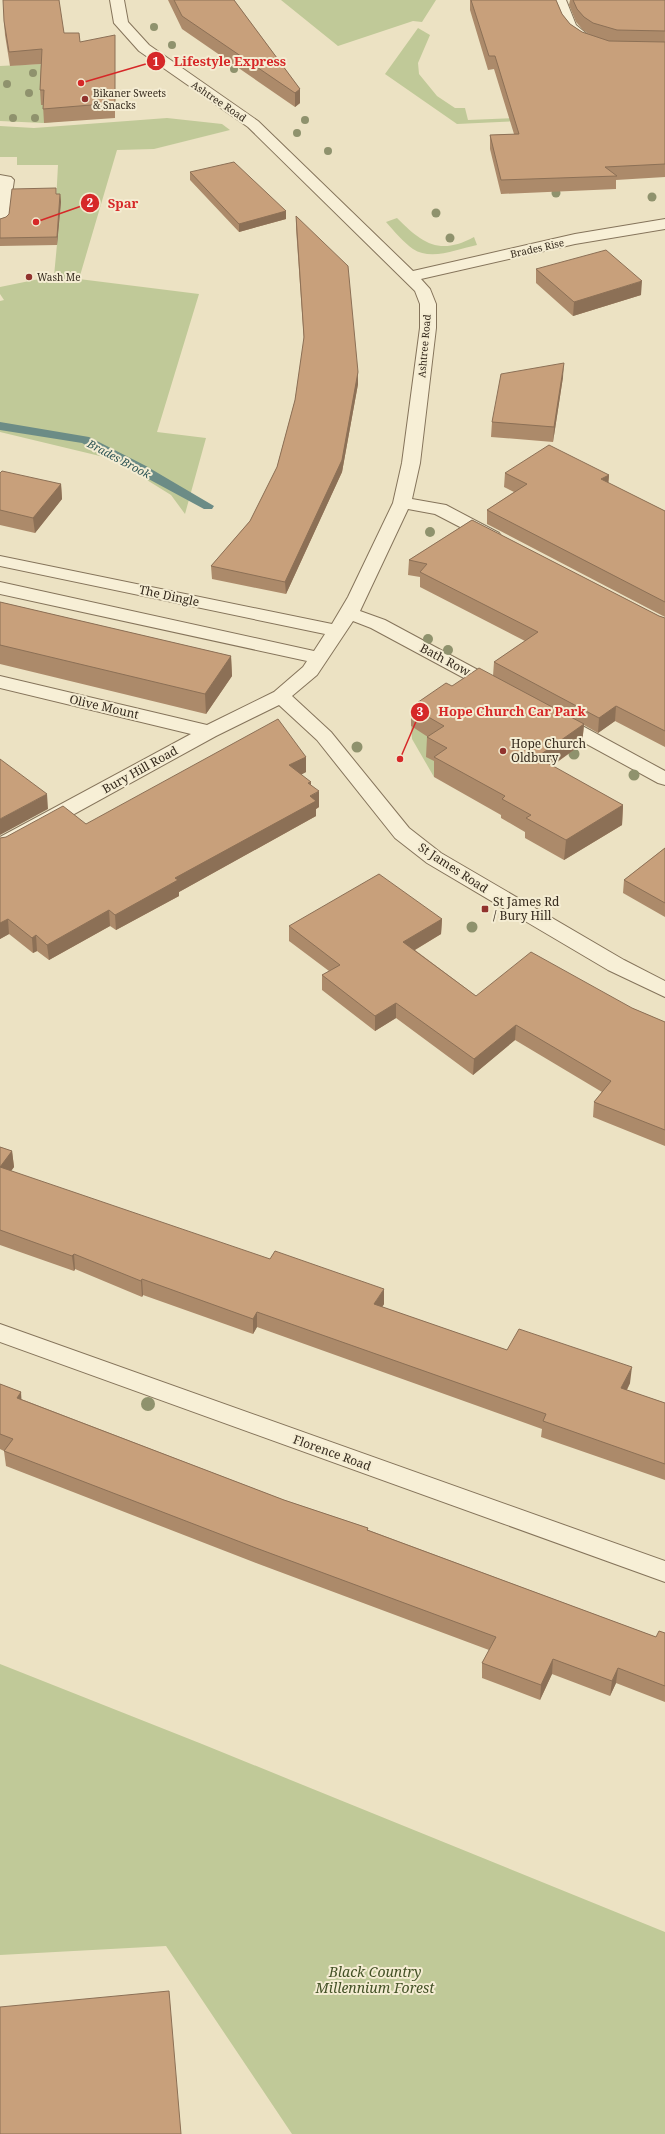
<svg xmlns="http://www.w3.org/2000/svg" width="665" height="2134" viewBox="0 0 665 2134" font-family="'Noto Serif',serif">
<rect width="100%" height="100%" fill="#ece2c3"/>
<!-- green -->
<path fill="#c0c998" d="M281,0h155l-14,22 -9,-1 -75,25z
M418,28l12,7 -12,28 1,11 18,22 18,12h10l3,12 90,-4 1,3 -102,5 -72,-50z
M40,64l16,4 8,36v17l-21,2 -43,-2v-55z
M167,118l55,6 8,6 -76,19 -37,1 -38,129 120,15 -42,138 49,6 -21,76 -14,-19 -45,-28 -22,-10 -104,-25v-131l4,-1 -4,-6v-7l54,-11 7,-74h-5l2,-37h-41v-8h-17v-31l34,2z
M397,218c25,25 42,38 77,19l3,8c-19,4 -46,16 -64,4 -10,-7 -19,-18 -27,-27z
M411,726l33,19 3,23 -13,9 -22,-38z
M0,1664l202,80 463,188v202h-373l-126,-188 -166,9z"/>
<g fill="none" stroke-linecap="round" stroke-linejoin="round">
<!-- stream -->
<path fill="#6c8c86" fill-rule="evenodd" d="M0,422l89,15 57,29 68,40 -2,3h-8l-122,-66 -82,-13z"/>
<!-- minor casing -->
<g stroke="#85745b" stroke-width="2">
<path id="minor" d="M110,0h14l4,22 21,23 109,76 155,150 162,-37 90,-15v10l-90,15 -154,35 9,10 6,15v24l-16,135 -8,36 34,6 53,28 3,4 -3,4 -6,1 -6,-1 -52,-27 -27,-5 -48,102 25,9 119,64 3,4 -3,4 -7,2 -7,-2 -119,-64 -18,-7 -36,54 -25,21 39,36 78,96 32,25 183,107 41,21v16l-57,-27 -181,-107 -32,-25 -78,-98 -38,-35 -63,31 -209,115 -7,2v-16l191,-103 -191,-46v-12l207,49 67,-33 29,-25 4,-6 -307,-67v-12l314,69 11,-17 -325,-68v-10l332,68 16,-27 45,-94 9,-40 18,-135v-24l-5,-13 -167,-164 -109,-76 -25,-28z
M552,0h14l10,25 18,15 -2,3c-22,6 -34,-27 -40,-43z
M0,175l11,2 3,3 -6,41 -2,3 -6,2z
M557,714l7,2 101,55v14l-7,-2 -108,-59 -3,-4 3,-4z
M0,1324l665,237v21l-665,-240z"/>
</g>
<!-- minor -->
<use href="#minor" fill="#f7efd6" fill-rule="evenodd"/>
</g>
<!-- trees -->
<g fill="#8f926d">
<circle cx="154" cy="27" r="4"/>
<circle cx="172" cy="45" r="4"/>
<circle cx="234" cy="69" r="4"/>
<circle cx="33" cy="73" r="4"/>
<circle cx="7" cy="84" r="4"/>
<circle cx="29" cy="93" r="4"/>
<circle cx="13" cy="118" r="4"/>
<circle cx="35" cy="118" r="4"/>
<circle cx="305" cy="120" r="4"/>
<circle cx="297" cy="133" r="4"/>
<circle cx="328" cy="151" r="4"/>
<circle cx="556" cy="193" r="4.5"/>
<circle cx="652" cy="197" r="4.5"/>
<circle cx="436" cy="213" r="4.5"/>
<circle cx="450" cy="238" r="4.5"/>
<circle cx="430" cy="532" r="5"/>
<circle cx="428" cy="639" r="5"/>
<circle cx="448" cy="650" r="5"/>
<circle cx="357" cy="747" r="5.5"/>
<circle cx="574" cy="754" r="5.5"/>
<circle cx="634" cy="775" r="5.5"/>
<circle cx="472" cy="927" r="5.5"/>
<circle cx="148" cy="1404" r="7"/>
</g>
<!-- wall -->
<path fill="#ac8a6a" d="M168,0h66l66,89v14l-5,4 -113,-78z
M470,0h86l6,14 8,10 12,8 8,3 -7,-5 -7,-8 -7,-17 1,-5h95v177l-49,3v9l-115,5 -11,-45v-14l24,-1 -20,-65 -6,1 -18,-60z
M4,21l60,12 16,9 35,7v69l-71,5 -1,-18h-2l-1,-15 1,-26 -31,2 -5,-31z
M190,172l96,39v8l-47,13 -49,-52z
M57,194h3l1,8 -4,43 -57,1v-27l6,-2z
M296,216l62,156v12l-16,88 -56,122 -74,-15 -1,-13 39,-45 27,-54 18,-67 9,-59 -8,-113z
M536,269l105,26 -68,21 -37,-33z
M563,377l-10,65 -62,-5 1,-15z
M0,473l61,11 1,15 -27,34 -35,-8z
M505,473l104,2 -1,8 57,28v106l-178,-93v-14l27,-18 -10,-5z
M472,520l187,96 6,2v129l-50,-26 -17,12 -14,-8 -2,19 -30,22 71,39 -1,20 -58,35 -39,-22v-6l-24,-14v-3l-67,-38v-16l-8,-4 1,-20h1l-17,-11v-19l41,-21 41,-10 1,-14 31,-21 -105,-54v-10l-12,-2 1,-15z
M0,602l231,54 1,20 -26,38 -206,-50z
M306,757v15l-5,2 10,12 8,21 -3,2v7l-137,76v4l-63,34 -6,-4 -61,34 -12,-9 -4,2 -24,-19 -9,5v-101l86,-14z
M665,848v69l-42,-24 1,-13z
M442,919l-1,15 -26,16 61,46 156,12 33,14v124l-72,-29 1,-15 8,-10 -87,-52 -42,35 -77,-57 -21,13 -53,-41v-15l7,-4 -40,-30v-15z
M0,1147l12,4 2,16 -3,4 373,133 -2,3 125,43 123,33 -3,7 38,13v77l-124,-43 1,-8 -285,-102 -4,7 -110,-39 -1,2 -67,-28 -1,2 -74,-26z
M0,1384l21,8v7l263,101 84,28v2l288,107 9,-4v69l-49,-19 -6,13 -58,-22 -12,26 -58,-22v-15l7,-13 -233,-87 -250,-97 -2,-15 -4,-2z"/>
<!-- shaded-wall -->
<path fill="#8c7056" d="M300,89v14l-5,4v-14z
M60,194l1,8 -4,43v-8z
M286,211v8l-47,13v-8z
M642,281l-1,14 -68,21 1,-14z
M564,363l-1,14 -10,65 1,-15z
M358,372v12l-16,88 -56,122 -1,-12z
M609,475l-1,14 -7,-10z
M61,484l1,15 -27,34 -2,-15z
M231,656l1,20 -26,38 -1,-20z
M616,706l-1,15 -17,12 1,-15z
M584,724l-2,20 -46,33 1,-20z
M306,757v15l-16,9 -1,-16z
M311,782v14l8,-5v16l-3,2v7l-137,76v4l-63,34 -1,-15 60,-37z
M47,794l1,15 -48,26v-16z
M623,805l-1,20 -58,35 2,-20z
M109,910l1,16 -61,34 -2,-15z
M8,919l1,15 -9,5v-16z
M442,919l-1,15 -38,23v-15z
M36,935l1,16 -4,2 -1,-15z
M396,1003v15l-21,13v-15z
M516,1025l-1,15 -42,35 1,-16z
M12,1151l2,16 -12,16 -2,-16z
M74,1254l1,15 -1,2 -2,-15z
M142,1279l1,16 -1,2 -1,-16z
M384,1289v15l-10,16v-16z
M257,1312v15l-4,7v-15z
M632,1367l-2,16 -10,20 1,-15z
M21,1392l1,16 -5,-10z
M553,1659l-1,15 -12,26 1,-15z
M618,1668l-2,15 -6,13 2,-15z"/>
<!-- building -->
<path fill="#c8a07b" stroke="#8c7056" d="M3,0h56l5,33h15l1,9 35,-7v68l-72,6 1,-19h-4l2,-41 -33,3 -5,-31z
M174,0h60l66,89 -5,4 -113,-77z
M471,0h85l6,14 8,10 12,8 27,9 56,1v122l-60,3 12,9 -116,4 -11,-45 29,-1 -24,-78h-6z
M573,0h92v31l-48,-1 -24,-7 -9,-6 -7,-8z
M234,162l52,49 -47,13 -49,-52z
M56,188v6h4l-3,43 -57,1v-19l6,-2 3,-3 3,-25z
M296,216l52,50 10,106 -16,88 -57,122 -74,-16 39,-45 27,-54 18,-67 9,-63z
M606,250l36,31 -68,21 -38,-33z
M564,363l-10,64 -62,-5 9,-48z
M549,445l60,30 -8,4 64,32v91l-178,-92 40,-26 -22,-11z
M2,471l59,13 -28,34 -33,-8v-37z
M472,520l187,96 6,2v113l-49,-25 -17,12 -105,-56 44,-30 -118,-60 7,-8 -18,-4z
M0,602l231,54 -26,38 -205,-49z
M479,668l105,56 -47,33 86,48 -57,35 -40,-22 5,-3 -29,-16 3,-3 -71,-39 13,-9 -20,-11 17,-11 -33,-19 35,-24 6,3z
M278,719l28,38 -17,8 22,17 -3,1 11,8 -9,5 6,5 -141,77 3,2 -63,35 -6,-5 -62,35 -11,-10 -4,3 -24,-19 -8,4v-85l6,-1 57,-31 23,18z
M0,759l47,35 -47,25z
M665,848v55l-41,-23z
M379,874l63,45 -39,23 73,54 55,-44 101,56 33,14v108l-71,-28 17,-21 -95,-56 -42,34 -78,-56 -21,13 -53,-41 18,-10 -51,-39z
M0,1147l12,4 -12,16 270,92 5,-8 109,38 -10,15 133,46 12,-21 113,38 -11,21 44,15v61l-122,-43 3,-7 -289,-102 -4,7 -111,-40 -1,2 -67,-27 -2,2 -72,-26z
M0,1384l21,8 -4,6 267,102 84,28 -1,2 289,107 3,-6 6,2v53l-47,-18 -6,13 -59,-22 -12,26 -59,-22 14,-26 -240,-89 -252,-97 9,-12 -13,-5z
M169,1991l12,143h-181v-127z"/>
<!-- markers -->
<g fill="#91332e" stroke="#f4ecd2" stroke-width="1.5">
<circle cx="85" cy="99" r="4"/>
<circle cx="29" cy="277" r="4"/>
<circle cx="503" cy="751" r="4"/>
<rect x="481" y="905" width="8" height="8" rx="2"/>
</g>
<g text-anchor="middle" stroke-width="4" stroke-linejoin="round" paint-order="stroke">
<!-- far-poi labels -->
<g font-size="10" fill="#362b1e" stroke="#f4ecd2" text-anchor="start">
<text x="93" y="97">Bikaner Sweets<tspan x="93" dy="12">&amp; Snacks</tspan></text>
<text x="37" y="281">Wash Me</text>
</g>
<!-- far-street labels -->
<g font-size="10" fill="#362b1e" stroke="#f4ecd2">
<text transform="translate(219 101) rotate(34)" y="4">Ashtree Road</text>
<text transform="translate(537 248) rotate(-13)" y="4">Brades Rise</text>
<text transform="translate(424 346) rotate(-85)" y="4">Ashtree Road</text>
</g>
<!-- far-water labels -->
<g font-size="11" font-style="italic" fill="#2e5555" stroke="#f4ecd2">
<text transform="translate(119 459) rotate(28)" y="4">Brades Brook</text>
</g>
<!-- street labels -->
<g font-size="12" fill="#362b1e" stroke="#f4ecd2">
<text transform="translate(169 596) rotate(12)" y="4">The Dingle</text>
<text transform="translate(445 660) rotate(28)" y="4">Bath Row</text>
<text transform="translate(104 707) rotate(13)" y="4">Olive Mount</text>
<text transform="translate(140 770) rotate(-29)" y="4">Bury Hill Road</text>
<text transform="translate(453 868) rotate(33)" y="4">St James Road</text>
<text transform="translate(332 1453) rotate(20)" y="4">Florence Road</text>
</g>
<!-- poi labels -->
<g font-size="12" fill="#362b1e" stroke="#f4ecd2" text-anchor="start">
<text x="511" y="748">Hope Church<tspan x="511" dy="14">Oldbury</tspan></text>
<text x="493" y="906">St James Rd<tspan x="493" dy="14">/ Bury Hill</tspan></text>
</g>
<!-- near-park labels -->
<g font-size="14" font-style="italic" fill="#435126" stroke="#f4ecd2">
<text x="375" y="1977">Black Country<tspan x="375" dy="16">Millennium Forest</tspan></text>
</g>
</g>
<!-- callouts -->
<path fill="none" stroke="#d62828" stroke-width="1.5" d="M81 83L156 61M36 222L90 203M400 759L420 712"/>
<g fill="#d62828" stroke="#f4ecd2" stroke-width="1.5">
<circle cx="81" cy="83" r="4"/>
<circle cx="36" cy="222" r="4"/>
<circle cx="400" cy="759" r="4"/>
<circle cx="156" cy="61" r="10"/>
<circle cx="90" cy="203" r="10"/>
<circle cx="420" cy="712" r="10"/>
</g>
<g font-size="12" text-anchor="middle" font-weight="bold" fill="#fff">
<text x="156" y="66">1</text>
<text x="90" y="207">2</text>
<text x="420" y="716">3</text>
</g>
<g font-size="13" text-anchor="middle" font-weight="bold" fill="#d62828" stroke="#f4ecd2" stroke-width="4" stroke-linejoin="round" paint-order="stroke">
<text x="230" y="66">Lifestyle Express</text>
<text x="123" y="208">Spar</text>
<text x="512" y="716">Hope Church Car Park</text>
</g>
</svg>
